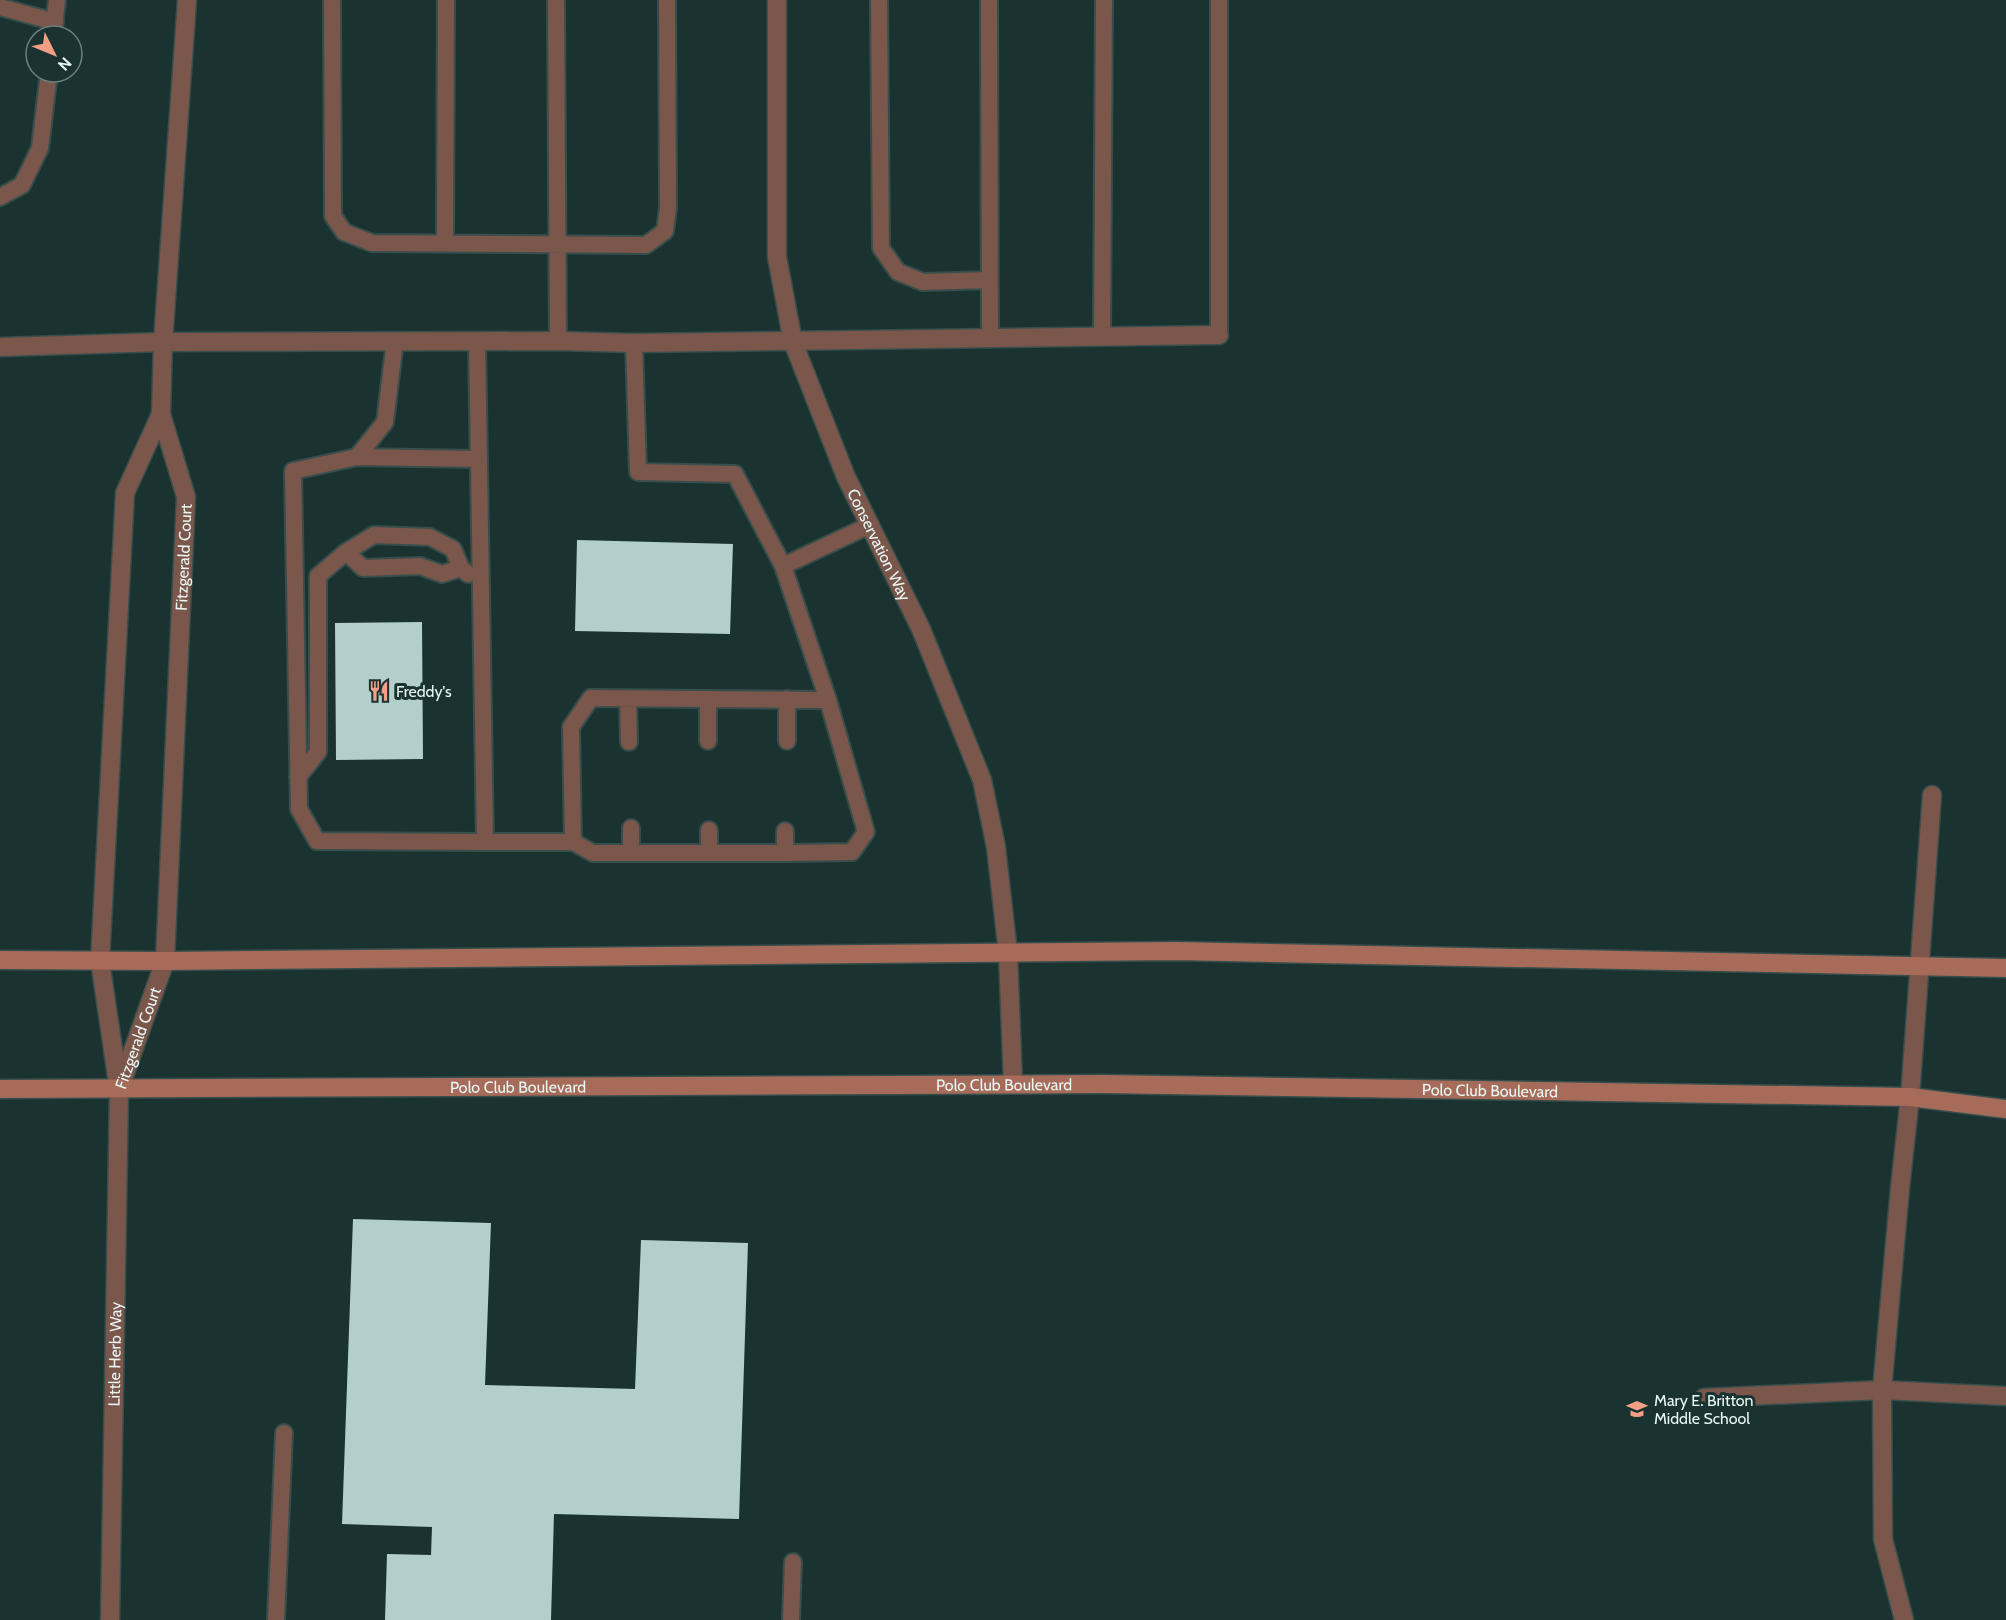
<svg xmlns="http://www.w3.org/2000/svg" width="2006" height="1620" viewBox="0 0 2006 1620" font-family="Cabin,sans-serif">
<rect width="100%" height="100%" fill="#1a3331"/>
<!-- building -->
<path fill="#b2cfcc" d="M577,540l156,4 -3,90 -155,-3z
M422,622l1,137 -87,1 -1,-137z
M353,1219l138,4 -6,162 150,4 6,-149 107,3 -9,276 -185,-5 -3,106h-166l2,-66 44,1 1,-28 -90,-3z"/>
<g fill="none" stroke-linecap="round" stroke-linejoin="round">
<!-- lane casing -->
<g stroke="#374e4c" stroke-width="20">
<path id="lane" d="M332,0l1,216 11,16 28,11 274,2 19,-14 3,-23 -1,-208
M556,0l2,341
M879,0l2,248 17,24 25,10 67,-2
M989,0l1,339
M1219,0v335
M0,7l55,15
M53,36l4,-36
M0,197l22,-12 18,-37 9,-76
M445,243l1,-243
M1102,337l2,-337
M395,341l-10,81 -28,35 -64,14 6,338 18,32 168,1 -8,-501
M634,343l4,129 97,2 48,92 45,134 38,132 -14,20 -67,1
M357,457l120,2
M346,552l17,16 57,-2 22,8 19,-6 7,6
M783,566l87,-41
M628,699l1,43
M708,699v42
M787,741v-42
M298,777l20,-25v-176l28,-24 28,-17 56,2 23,12 8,19
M631,828v25
M709,830v22
M485,842h88l20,11h192v-22
M573,842l-2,-115 20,-29 237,2
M276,1620l8,-187
M791,1620l2,-58"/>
</g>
<!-- street casing -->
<g stroke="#374e4c" stroke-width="21">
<g id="street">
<path id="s1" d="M777,0v257l16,85 53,135 75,152 61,151 14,67 12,106 5,131"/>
<path d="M0,347l163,-5 395,-1 76,2 585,-8"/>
<path id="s2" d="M120,1087l45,-126 21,-464 -25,-83 2,-72 24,-342"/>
<path d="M1704,1398l178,-8 124,6"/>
<path id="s3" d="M110,1620l9,-530 -19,-129 25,-468 36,-79"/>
<path d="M1904,1620l-21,-81 -1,-149 18,-202 10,-91 22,-302"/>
</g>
</g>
<!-- secondary casing -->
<g stroke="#374e4c" stroke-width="21">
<g id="secondary">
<path d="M0,960l165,1 1012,-10 829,17"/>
<path id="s4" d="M0,1089l1104,-5 806,13 96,12"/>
</g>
</g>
<!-- lane -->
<use href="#lane" stroke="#7b564a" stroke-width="16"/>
<!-- street -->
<use href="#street" stroke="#7b564a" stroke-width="18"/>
<!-- secondary -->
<use href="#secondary" stroke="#a66b59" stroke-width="18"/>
</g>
<!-- icons -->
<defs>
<g id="restaurant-bare" transform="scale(1.62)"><path d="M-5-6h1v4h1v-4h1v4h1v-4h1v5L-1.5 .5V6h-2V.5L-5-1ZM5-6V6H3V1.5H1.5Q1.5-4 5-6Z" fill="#f39f85" stroke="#1a3331" stroke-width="2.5" paint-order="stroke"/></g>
<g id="school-bare" transform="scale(1.62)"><path d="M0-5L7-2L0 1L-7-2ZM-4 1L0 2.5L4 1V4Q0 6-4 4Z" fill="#f39f85" stroke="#1a3331" stroke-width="2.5" paint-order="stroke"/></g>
</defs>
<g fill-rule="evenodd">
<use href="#restaurant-bare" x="379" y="691"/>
<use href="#school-bare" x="1637" y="1409"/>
</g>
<g text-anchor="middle" stroke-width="6" stroke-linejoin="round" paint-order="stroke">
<!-- street labels -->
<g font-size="16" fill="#e8f7f5" stroke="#1a3331">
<text dy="6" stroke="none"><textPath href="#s1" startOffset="564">Conservation Way</textPath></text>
<text dy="6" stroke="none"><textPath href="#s2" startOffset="538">Fitzgerald Court</textPath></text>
<text dy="6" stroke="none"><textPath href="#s2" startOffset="52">Fitzgerald Court</textPath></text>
<text dy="6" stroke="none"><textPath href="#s4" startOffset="1004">Polo Club Boulevard</textPath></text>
<text dy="6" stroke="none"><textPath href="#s4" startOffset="518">Polo Club Boulevard</textPath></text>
<text dy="6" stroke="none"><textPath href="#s4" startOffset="1490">Polo Club Boulevard</textPath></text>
<text dy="6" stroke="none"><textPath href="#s3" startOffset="266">Little Herb Way</textPath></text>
</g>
<!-- poi labels -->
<g font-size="16" fill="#e8f7f5" stroke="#1a3331" text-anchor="start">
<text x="396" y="697">Freddy's</text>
<text x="1654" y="1406">Mary E. Britton<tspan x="1654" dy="18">Middle School</tspan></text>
</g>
</g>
<!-- north arrow -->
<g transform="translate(54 54) rotate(133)"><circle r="28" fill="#1a3331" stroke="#6c817f" stroke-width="1.5"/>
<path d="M0-4.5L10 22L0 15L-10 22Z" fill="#f39f85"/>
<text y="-9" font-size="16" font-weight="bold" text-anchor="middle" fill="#e8f7f5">N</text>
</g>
</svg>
